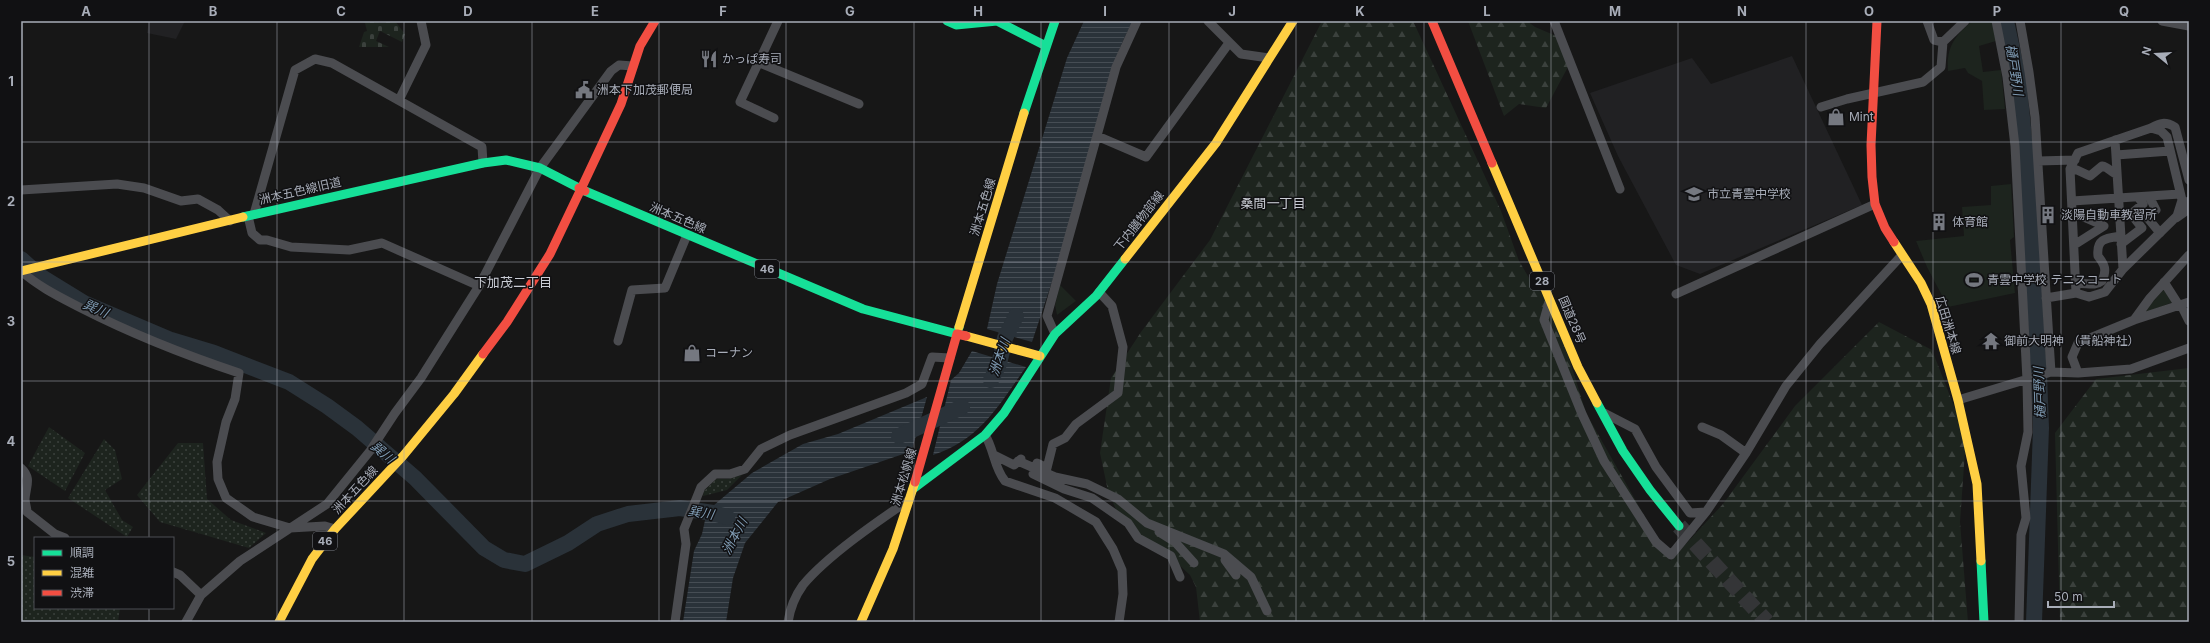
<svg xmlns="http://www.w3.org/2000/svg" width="2210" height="643" viewBox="0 0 2210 643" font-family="Inter,'Noto Sans JP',sans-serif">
<defs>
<pattern id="grass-dots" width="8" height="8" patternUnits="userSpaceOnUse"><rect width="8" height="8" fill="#1d241e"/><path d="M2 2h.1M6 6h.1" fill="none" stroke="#3b413d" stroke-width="1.8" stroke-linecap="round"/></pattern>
<pattern id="forest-firs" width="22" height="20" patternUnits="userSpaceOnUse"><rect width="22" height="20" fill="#1d241e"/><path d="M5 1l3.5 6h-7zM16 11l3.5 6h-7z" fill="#3b413d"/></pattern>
<pattern id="cemetery-stones" width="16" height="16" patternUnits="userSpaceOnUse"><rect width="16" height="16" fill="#1d241e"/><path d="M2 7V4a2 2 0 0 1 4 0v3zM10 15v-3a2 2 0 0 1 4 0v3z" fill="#3b413d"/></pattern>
<pattern id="water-rules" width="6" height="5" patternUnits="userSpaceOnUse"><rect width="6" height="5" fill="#2a3239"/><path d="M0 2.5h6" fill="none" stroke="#464d54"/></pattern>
</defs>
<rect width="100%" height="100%" fill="#171717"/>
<!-- built -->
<path fill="#212123" d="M149,21h36l-9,18 -29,-6z
M1792,56l70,149 -162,69 -24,-9 -58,-109 -28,-63 102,-35 19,26z"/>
<!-- grass -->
<path fill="url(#grass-dots)" d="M49,427l36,26 -20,38 -37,-25z
M104,439l11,11 7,29 -17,11 17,30 11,7 -6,10 -59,-39z
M178,443h25l4,56 24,21 35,13 -17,15 -89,-26 -23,-27z
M742,475l-15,15 -24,6 1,-5 12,-12h13z
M21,555l14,2v51h85l-2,14h-97z"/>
<!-- forest -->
<path fill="url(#forest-firs)" d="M1322,21h91l88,190 18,50 13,22 13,14 14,29 27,87 84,148 53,-57 72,-98 84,-84 53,28 34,87 -6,85 8,100h-768l-4,-35 -6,-12 -13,-12 -41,-28 -18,-21 -10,-23 -8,-38 11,-75 30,-46 69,-92z
M1468,21h59l8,6 26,11 8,27 -23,43 -27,-4 -15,12z
M2189,368v254h-129l-5,-189 41,-54z"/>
<!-- cemetery -->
<path fill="url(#cemetery-stones)" d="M362,21h16l1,2 16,-2 10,13 -3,8 -22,-11 -4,10 13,6h-30l5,-15 3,-1 -2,-8z"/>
<!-- park -->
<path fill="#1d241e" d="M1972,21h20l4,20 -17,5 4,26 18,-2 4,39 -21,1 -2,-29 -14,-8 -3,-5 -17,3c-2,-24 7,-35 24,-50z
M2011,184l3,53 -4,3 5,53 -67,14 -21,-40 -11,-26 48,-5 -2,-29 29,-2v-19z
M1060,285l16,16 -19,14 -2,-10z
M2165,288l8,14 -31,12z"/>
<!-- water -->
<path fill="url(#water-rules)" d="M1084,21h49c-27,48 -36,106 -50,159 -15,55 -33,108 -51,162l-45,-13 10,-45 70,-226z
M972,351l54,16c-27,38 -46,73 -93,88l18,-75 8,-7z
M927,397l-15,54 -82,28 -52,23 -33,41 -12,35 -7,44h-43l11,-71 8,-17 5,-23 45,-38 51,-29 35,-10z"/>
<!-- pier -->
<path fill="#171717" d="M951,377l-19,79 17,-76z
M928,396l-15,56 -2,1z"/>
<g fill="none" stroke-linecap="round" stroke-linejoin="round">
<!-- river -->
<path stroke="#2a3239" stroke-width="16" d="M2006,21l12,56 9,91 12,206 2,54 -7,194
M21,259l19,17 44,27 87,37 43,13 75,29 38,24 30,22 58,50 69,70 20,12 21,4 43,-21 29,-19 31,-10 52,-6 33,5 14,4
M991,380l8,-16 6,-26 11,-22
M899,436l63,-29"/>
<!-- highway-tunnel -->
<path stroke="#343537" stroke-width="16" stroke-dasharray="16 8" stroke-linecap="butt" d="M1679,526l88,96"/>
<!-- street -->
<path stroke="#4b4c50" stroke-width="9" d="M1208,21l33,33 28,4
M1554,21l66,168
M1927,21l7,19 9,2
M1996,21l11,56 8,69 12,234 1,52 -7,34 5,52 -5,17 -2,87
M2020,21l9,51 6,45 16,255
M2162,21l27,5
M760,63l99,41
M399,100l27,-55 -5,-24
M1821,107l26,-8 76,-17 18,-15 2,-25 22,-21
M774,118l-34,-16 38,-81
M2151,128c9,-5 14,-7 24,-1l14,53
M1097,136l49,21 83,-114
M2115,140l8,129
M2116,155l54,-4
M2038,161l37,-1
M2070,169l7,1 13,6 12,-10c7,1 9,7 15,8
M21,190l96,-6 27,4 37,13 17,-2 20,11 12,11
M2149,196l7,14 -10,6 14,17
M2072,201l108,-7
M2072,212l32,14 -30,19
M254,214l41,-144 20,-11 17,4 150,84 1,16
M248,216l4,17 8,7h7l24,7 58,3 33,-7 97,43
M2176,218l10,-7 3,-10
M2121,244l21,-16 -11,-14 12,-10 -5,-7
M21,271c18,16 39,26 60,37 51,26 104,47 158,65l-4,26 -9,23 -9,40 1,17 8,19 27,19 37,11 35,-2 10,3
M2164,282l14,22
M2076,284c9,-2 18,3 26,-3 5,-11 3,-16 -4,-25 -2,-18 9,-18 23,-20
M1676,294l199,-90
M2046,298l30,-5 13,4 16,-5 18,-23 54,-53 5,-16 -15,-63 -6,-6 -10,-3 -73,25 -8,16 6,124
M1549,302l-5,18 38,94 22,47 52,81 15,13 35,-43 40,-59 40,-67 34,-42 82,-89
M2181,305l8,16
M2134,320l55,-18
M1055,334l-8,-18 69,-249 21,-46
M618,341l14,-51 33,-2 22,-53
M2078,373l-6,-16 6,-14 56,-23 16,-22 39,-43
M1958,400l93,-28 27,1 53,-4 58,-21
M1604,413l31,16 21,38 34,46 16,-1
M1702,427l19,8 25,18
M985,435c9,14 9,33 20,46l50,17 41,24 17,27 9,21 1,24 -4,28
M994,455l20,10 7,-6
M1018,461l37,16 32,7 31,15 29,24 77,31 27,23 16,34
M1037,463l10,5 6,-24 12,-6 11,-14 42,-31 5,-46 -11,-41 -13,-14
M21,468c11,10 5,18 4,31 0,4 2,9 2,13l28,22 10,4
M1033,474l31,15 28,9 36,25 10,15 33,18 9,21
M1159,532l16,10 19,21
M1225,560l11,15
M173,572l7,3 21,20
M186,622l15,-27 39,-34 87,-57 43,-53 25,-38 26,-35 58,-92 61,-118 71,-97 8,-6 14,1
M675,622l11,-78 -2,-15 17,-42 14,-13h15l15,-5 16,-20 29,-14 116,-42 16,-9 10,-27 18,1
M788,622c2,-13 7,-26 15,-37 24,-29 75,-64 106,-85"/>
<!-- fast -->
<path stroke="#16e098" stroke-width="9" d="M947,21l9,4 41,-4 49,25
M1024,113l31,-92
M585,191l278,118 94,25 2,-7
M243,217l240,-54 23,-3 34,8 39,20
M1597,403l26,48 27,39 29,36
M913,489l72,-54 19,-22 51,-79 41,-38 29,-37
M1981,561l3,61"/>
<!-- slow -->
<path stroke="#ffcf43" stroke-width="9" d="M1492,163l86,204 19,36
M1894,242l27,41 10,21 27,96 19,84 4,77
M1125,259l91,-116 77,-122
M21,271l222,-54
M959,327l65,-214
M966,336l74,20
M279,622l33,-63 23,-30 68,-73 51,-62 29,-40
M861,622l32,-73 22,-67"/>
<!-- jam -->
<path stroke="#f24e42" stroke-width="9" d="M1432,21l60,142
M1877,21l-6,124 1,32 3,27 10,24 9,14
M579,188l2,1 40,-85 19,-58 15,-25
M483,354l24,-32 43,-68 31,-65 4,2
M915,482l42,-148 9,2"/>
</g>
<!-- grid -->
<path fill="none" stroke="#a8adb8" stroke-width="1" stroke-opacity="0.55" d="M149,21v517M277,21v601M404,21v601M532,21v601M659,21v601M786,21v601M914,21v601M1041,21v601M1169,21v601M1296,21v601M1424,21v601M1551,21v601M1678,21v601M1806,21v601M1933,21v601M2061,21v601M21,142h2168M21,262h2168M21,381h2168M21,501h2168M149,608v14"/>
<!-- icons -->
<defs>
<g id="restaurant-bare" transform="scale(1.38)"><path d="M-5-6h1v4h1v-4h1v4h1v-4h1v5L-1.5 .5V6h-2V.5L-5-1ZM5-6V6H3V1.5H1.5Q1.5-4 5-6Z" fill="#757880" stroke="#111113" stroke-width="2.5" paint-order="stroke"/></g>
<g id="civic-bare" transform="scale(1.38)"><path d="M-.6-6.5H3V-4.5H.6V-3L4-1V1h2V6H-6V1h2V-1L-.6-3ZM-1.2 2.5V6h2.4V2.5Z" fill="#757880" stroke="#111113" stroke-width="2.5" paint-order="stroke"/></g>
<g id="shop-bare" transform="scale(1.38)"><path d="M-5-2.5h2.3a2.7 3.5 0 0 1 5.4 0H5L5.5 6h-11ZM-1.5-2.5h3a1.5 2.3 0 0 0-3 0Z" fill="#757880" stroke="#111113" stroke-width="2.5" paint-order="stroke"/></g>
<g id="school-bare" transform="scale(1.38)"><path d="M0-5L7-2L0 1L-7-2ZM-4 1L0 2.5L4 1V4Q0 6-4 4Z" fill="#757880" stroke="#111113" stroke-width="2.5" paint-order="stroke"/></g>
<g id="building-bare" transform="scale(1.38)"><path d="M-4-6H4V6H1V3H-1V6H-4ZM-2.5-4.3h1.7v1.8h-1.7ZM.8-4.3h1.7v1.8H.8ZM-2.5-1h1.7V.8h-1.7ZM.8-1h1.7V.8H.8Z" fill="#757880" stroke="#111113" stroke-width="2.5" paint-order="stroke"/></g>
<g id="stadium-bare" transform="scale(1.38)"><path d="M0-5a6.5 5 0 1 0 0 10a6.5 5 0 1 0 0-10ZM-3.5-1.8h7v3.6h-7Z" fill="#757880" stroke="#111113" stroke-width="2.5" paint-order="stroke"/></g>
<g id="temple-bare" transform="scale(1.38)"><path d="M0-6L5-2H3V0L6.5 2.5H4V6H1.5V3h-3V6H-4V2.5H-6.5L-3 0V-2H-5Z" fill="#757880" stroke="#111113" stroke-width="2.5" paint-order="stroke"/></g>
</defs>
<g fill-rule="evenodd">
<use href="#restaurant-bare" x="709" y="59"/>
<use href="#civic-bare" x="584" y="90"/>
<use href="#shop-bare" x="1836" y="117"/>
<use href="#school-bare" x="1694" y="194"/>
<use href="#building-bare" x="2048" y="215"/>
<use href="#building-bare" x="1939" y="222"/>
<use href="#stadium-bare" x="1974" y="280"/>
<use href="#temple-bare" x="1991" y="341"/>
<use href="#shop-bare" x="692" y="353"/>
</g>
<g text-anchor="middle" stroke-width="3" stroke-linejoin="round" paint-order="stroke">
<!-- shield labels -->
<g fill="#111113" stroke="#7b7e86" stroke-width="1">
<rect x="755" y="260" width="24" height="18" rx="3"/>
<rect x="1530" y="272" width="24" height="18" rx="3"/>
<rect x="313" y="532" width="24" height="18" rx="3"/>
</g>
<g font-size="11" font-weight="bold" fill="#a8adb8">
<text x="767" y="273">46</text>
<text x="1542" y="285">28</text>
<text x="325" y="545">46</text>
</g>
<!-- poi labels -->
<g font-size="12" fill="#a8adb8" stroke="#111113" text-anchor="start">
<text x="722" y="63">かっぱ寿司</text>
<text x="597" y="94">洲本下加茂郵便局</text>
<text x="1849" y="121">Mint</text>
<text x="1707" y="198">市立青雲中学校</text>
<text x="2061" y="219">淡陽自動車教習所</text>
<text x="1952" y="226">体育館</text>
<text x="1987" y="284">青雲中学校 テニスコート</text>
<text x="2004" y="345">御前大明神 （貴船神社）</text>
<text x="705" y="357">コーナン</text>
</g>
<!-- street labels -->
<g font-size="12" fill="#a8adb8" stroke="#111113">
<text transform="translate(300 191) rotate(-13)" y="4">洲本五色線旧道</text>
<text transform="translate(983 207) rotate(-73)" y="4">洲本五色線</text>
<text transform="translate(678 218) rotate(23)" y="4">洲本五色線</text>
<text transform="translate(1139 221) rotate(-52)" y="4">下内膳物部線</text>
<text transform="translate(1572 320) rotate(67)" y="4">国道28号</text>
<text transform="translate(1948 325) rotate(73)" y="4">広田洲本線</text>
<text transform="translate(904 477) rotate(-73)" y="4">洲本松帆線</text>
<text transform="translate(355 490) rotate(-47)" y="4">洲本五色線</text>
</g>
<!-- water labels -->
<g font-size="13" font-style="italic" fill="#7f9bb3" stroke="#111113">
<text transform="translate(2015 70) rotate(81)" y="5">樋戸野川</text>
<text transform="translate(96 308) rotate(24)" y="5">巽川</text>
<text transform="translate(999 357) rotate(-71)" y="5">洲本川</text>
<text transform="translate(2039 393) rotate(-92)" y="5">樋戸野川</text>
<text transform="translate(383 452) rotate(40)" y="5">巽川</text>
<text transform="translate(701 512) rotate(10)" y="5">巽川</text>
<text transform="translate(734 536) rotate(-62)" y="5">洲本川</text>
</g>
<!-- neighbourhood labels -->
<g font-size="13" fill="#c9ccd4" stroke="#111113">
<text x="1273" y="208">桑間一丁目</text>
<text x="513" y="287">下加茂二丁目</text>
</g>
</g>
<!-- border -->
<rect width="2210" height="643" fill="none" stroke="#111113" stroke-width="44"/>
<!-- legend -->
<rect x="34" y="537" width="140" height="72" fill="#111113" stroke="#4d4f55"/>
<rect x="42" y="550" width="20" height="6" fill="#16e098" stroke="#4d4f55"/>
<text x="70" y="557" font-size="12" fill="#a8adb8">順調</text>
<rect x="42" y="570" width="20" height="6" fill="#ffcf43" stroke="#4d4f55"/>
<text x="70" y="577" font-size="12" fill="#a8adb8">混雑</text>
<rect x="42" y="590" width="20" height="6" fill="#f24e42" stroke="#4d4f55"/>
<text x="70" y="597" font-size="12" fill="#a8adb8">渋滞</text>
<!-- north arrow -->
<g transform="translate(2156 54) rotate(288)" stroke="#111113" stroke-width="3" paint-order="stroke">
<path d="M0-3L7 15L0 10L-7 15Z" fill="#a8adb8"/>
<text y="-6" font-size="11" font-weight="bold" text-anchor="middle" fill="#a8adb8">N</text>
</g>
<!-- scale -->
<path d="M2048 601v6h66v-6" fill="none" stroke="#a8adb8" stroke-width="2"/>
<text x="2054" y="601" font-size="12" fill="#a8adb8" stroke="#111113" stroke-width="3" paint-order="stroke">50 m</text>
<rect x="22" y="22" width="2166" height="599" fill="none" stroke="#a8adb8" stroke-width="1.5"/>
<g font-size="13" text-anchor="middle" font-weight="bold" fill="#a8adb8">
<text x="86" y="16">A</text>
<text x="213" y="16">B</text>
<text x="341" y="16">C</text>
<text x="468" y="16">D</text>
<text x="595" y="16">E</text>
<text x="723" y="16">F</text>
<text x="850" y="16">G</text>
<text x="978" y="16">H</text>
<text x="1105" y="16">I</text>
<text x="1232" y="16">J</text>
<text x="1360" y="16">K</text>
<text x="1487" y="16">L</text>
<text x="1615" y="16">M</text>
<text x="1742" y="16">N</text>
<text x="1869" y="16">O</text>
<text x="1997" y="16">P</text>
<text x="2124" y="16">Q</text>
<text x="11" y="86">1</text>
<text x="11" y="206">2</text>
<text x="11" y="326">3</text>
<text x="11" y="446">4</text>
<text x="11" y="566">5</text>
</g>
</svg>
